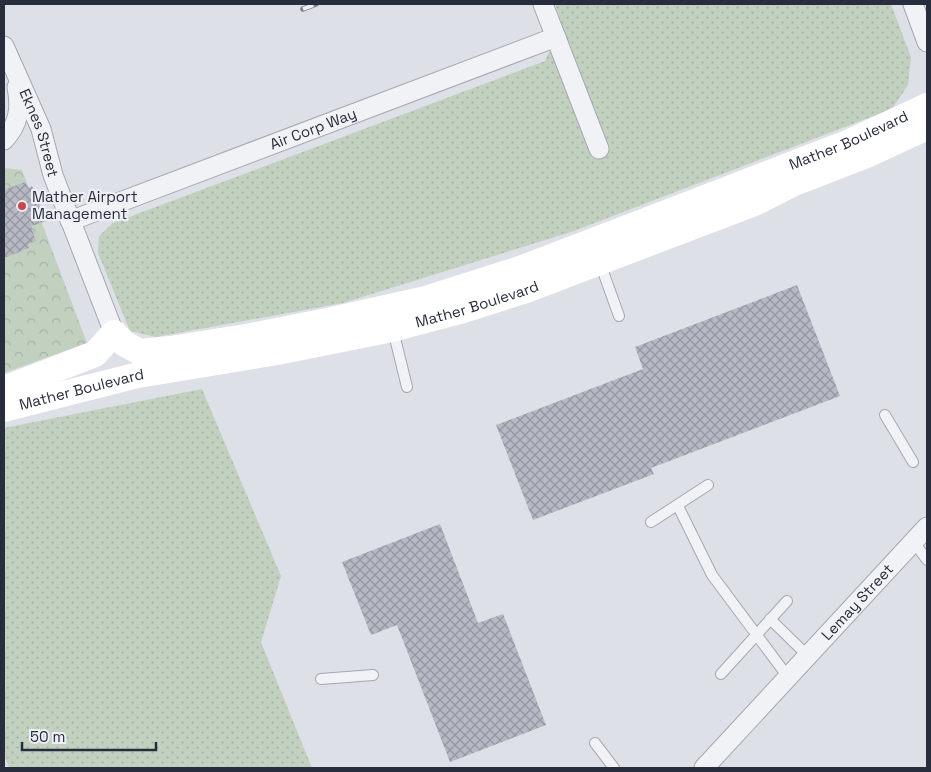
<svg xmlns="http://www.w3.org/2000/svg" width="931" height="772" viewBox="0 0 931 772" font-family="'Space Grotesk',sans-serif">
<defs>
<pattern id="grass-dots" width="8" height="8" patternUnits="userSpaceOnUse" patternTransform="scale(1.25)"><rect width="8" height="8" fill="#c2d0c0"/><path d="M2 2h.1M6 6h.1" fill="none" stroke="#a7b3a6" stroke-width="1.8" stroke-linecap="round"/></pattern>
<pattern id="park-crowns" width="20" height="18" patternUnits="userSpaceOnUse" patternTransform="scale(1.25)"><rect width="20" height="18" fill="#c2d0c0"/><path d="M2 6a3 3 0 1 1 6 0M12 15a3 3 0 1 1 6 0" fill="none" stroke="#a7b3a6"/></pattern>
<pattern id="building-cross-hatch" width="8" height="8" patternUnits="userSpaceOnUse" patternTransform="scale(1.25)"><rect width="8" height="8" fill="#b6b9c3"/><path d="M0 0l8 8M0 8l8-8" fill="none" stroke="#9497a0"/></pattern>
</defs>
<rect width="100%" height="100%" fill="#dee0e7"/>
<!-- grass -->
<path fill="url(#grass-dots)" d="M555,4h336l20,53 -3,28 -16,24 -321,123 -228,71 -187,34 -26,-6 -32,-78 1,-17 14,-13 432,-162 17,-36z
M202,389l79,187 -20,66 51,126h-303l-5,-13v-327z"/>
<!-- park -->
<path fill="url(#park-crowns)" d="M4,168l18,2 65,173 -83,30z"/>
<!-- building -->
<path fill="url(#building-cross-hatch)" d="M25,182l3,6 4,-2 15,35 -16,5 5,15 -8,3 1,4 -25,10v-68z
M797,285l43,111 -189,72 3,6 -121,46 -37,-95 147,-56 -8,-22z
M440,524l38,99 25,-9 43,111 -96,37 -53,-137 -26,10 -29,-73z"/>
<g fill="none" stroke-linecap="round" stroke-linejoin="round">
<!-- lane casing -->
<g stroke="#a4a7b1" stroke-width="12">
<path id="lane" d="M600,263l19,53
M393,330l14,57
M885,415l28,47
M678,506l34,69 76,102
M651,522l57,-37
M914,542l13,18
M770,619l38,37
M721,674l66,-73
M321,679l52,-4
M595,743l19,25"/>
</g>
<!-- street casing -->
<g stroke="#a4a7b1" stroke-width="21">
<g id="street">
<path d="M543,4l56,145"/>
<path d="M913,4l14,38"/>
<path id="s1" d="M4,46l37,83 12,46 61,158"/>
<path d="M4,140c15,-16 17,-32 13,-53"/>
<path id="s2" d="M70,221l486,-184"/>
<path id="s3" d="M704,768l223,-241"/>
</g>
</g>
<!-- lane -->
<use href="#lane" stroke="#f0f2f5" stroke-width="10"/>
<!-- street -->
<use href="#street" stroke="#f0f2f5" stroke-width="19"/>
<!-- secondary -->
<g stroke="#fff" stroke-width="26">
<path id="s4" d="M4,389l91,-35 19,-21 11,11 15,8 30,-3 76,-12 81,-16 99,-22 94,-30 123,-47 202,-78 82,-38"/>
<path id="s5" d="M4,409l134,-34 139,-23 115,-23 68,-18 66,-21 231,-88 37,-19 75,-29 58,-27"/>
</g>
<!-- rail casing -->
<g stroke="#787e8f" stroke-width="5.5">
<path id="rail" d="M303,9l13,-5"/>
</g>
<!-- rail -->
<use href="#rail" stroke="#edeff5" stroke-width="4" stroke-dasharray="11" stroke-linecap="butt"/>
</g>
<!-- markers -->
<circle fill="#c6494b" stroke="#edeff5" stroke-width="2" cx="22" cy="206" r="5"/>
<g text-anchor="middle" stroke-width="4.5" stroke-linejoin="round" paint-order="stroke">
<!-- street labels -->
<g font-size="15" fill="#282d3d" stroke="#edeff5">
<text dy="5" stroke="none"><textPath href="#s2" startOffset="260">Air Corp Way</textPath></text>
<text dy="5" stroke="none"><textPath href="#s1" startOffset="94">Eknes Street</textPath></text>
<text dy="5" stroke="none"><textPath href="#s4" startOffset="901">Mather Boulevard</textPath></text>
<text dy="5" stroke="none"><textPath href="#s5" startOffset="485">Mather Boulevard</textPath></text>
<text dy="5" stroke="none"><textPath href="#s5" startOffset="80">Mather Boulevard</textPath></text>
<text dy="5" stroke="none"><textPath href="#s3" startOffset="226">Lemay Street</textPath></text>
</g>
<!-- poi labels -->
<g font-size="15" fill="#282d3d" stroke="#edeff5" text-anchor="start">
<text x="32" y="202">Mather Airport<tspan x="32" dy="17">Management</tspan></text>
</g>
</g>
<!-- border -->
<rect width="931" height="772" fill="none" stroke="#282d3d" stroke-width="10"/>
<!-- scale -->
<path d="M22 742v8h134v-8" fill="none" stroke="#282d3d" stroke-width="2.5"/>
<text x="30" y="742" font-size="15" fill="#282d3d" stroke="#edeff5" stroke-width="4" paint-order="stroke">50 m</text>
</svg>
